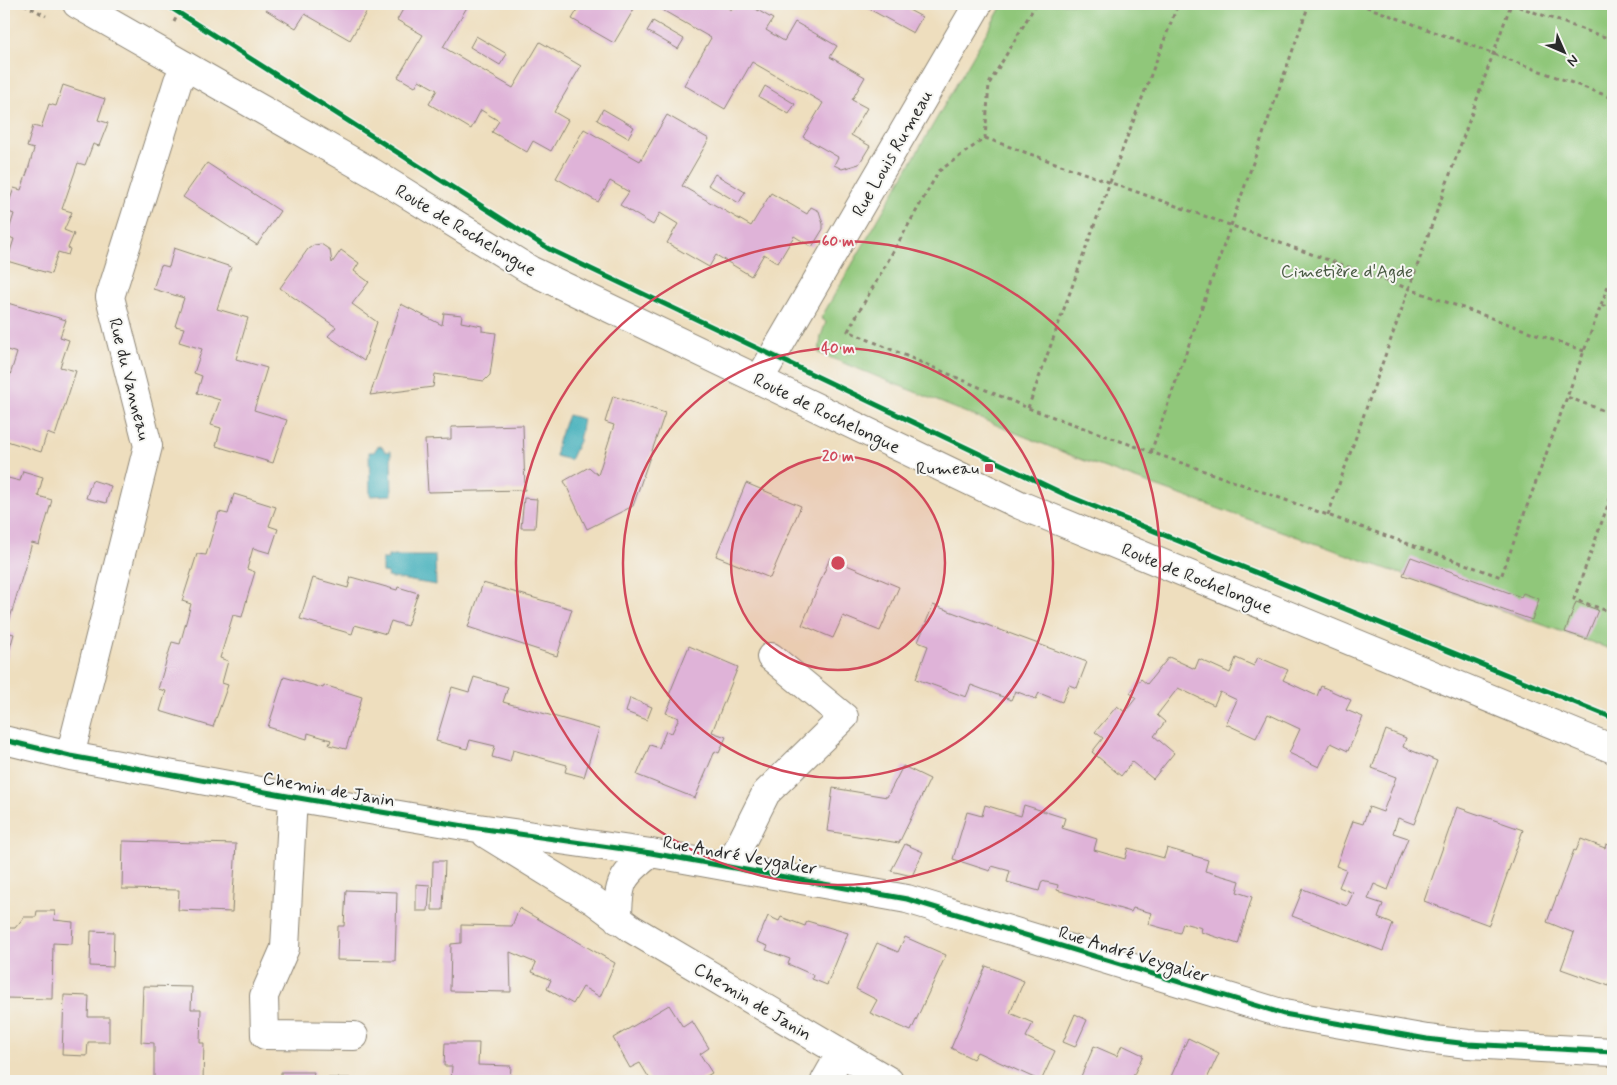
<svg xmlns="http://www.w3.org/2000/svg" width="1617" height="1085" viewBox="0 0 1617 1085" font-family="Mynerve,sans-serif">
<rect width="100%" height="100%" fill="#f6f6f2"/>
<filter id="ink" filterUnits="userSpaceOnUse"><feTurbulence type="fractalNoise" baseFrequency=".02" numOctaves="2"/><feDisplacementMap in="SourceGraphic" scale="10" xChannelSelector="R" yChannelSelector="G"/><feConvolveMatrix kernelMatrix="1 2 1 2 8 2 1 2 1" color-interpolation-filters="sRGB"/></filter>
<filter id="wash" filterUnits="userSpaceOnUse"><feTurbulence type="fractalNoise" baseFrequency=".0096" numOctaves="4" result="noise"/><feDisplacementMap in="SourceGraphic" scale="20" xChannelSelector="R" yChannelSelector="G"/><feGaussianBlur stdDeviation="1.12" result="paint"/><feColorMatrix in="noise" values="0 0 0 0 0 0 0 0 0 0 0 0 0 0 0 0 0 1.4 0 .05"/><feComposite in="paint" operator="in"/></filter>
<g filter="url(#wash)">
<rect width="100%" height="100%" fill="#eedebe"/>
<!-- green -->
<path fill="#90c77a" stroke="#5e7952" d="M1003,4h610v646l-533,-191 -261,-106 2,-17 5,-14 -5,-4z"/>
<!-- water -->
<path fill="#3dadb9" stroke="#346c72" d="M568,415l15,4 -4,22 -9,19 -14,-4c0,-15 7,-28 12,-41z
M381,446l5,6 5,-1 1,44 -22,1 -1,-44h5l3,-5z
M388,556h47l1,29 -49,-8 1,-4 -6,-1v-13h6z"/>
<g id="blocks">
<!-- building -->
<path fill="#dfb3d8" d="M270,4h101l-21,36 -45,-26 -9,14 -30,-18z
M406,4h63l-26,43 70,41 27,-46 41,24 -27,46 14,8 -17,31 -18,-10 -6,11 -17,-10 -18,-10 7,-11 -18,-11 -10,19 -42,-25 8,-14 -18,-10 -4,7 -17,-10 25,-42 -26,-15z
M581,4h56l-23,39 -42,-24z
M652,4h69l11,6 4,-6h11l26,15 -7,11 18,11 11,-19 42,24 -7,11 35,20 -13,23 15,8 -16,27 19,11 -11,18 -17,5 -8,-4 4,-8 -35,-20 20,-34 -71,-41 -27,47 -41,-24 27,-47z
M860,4h52l-3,6 13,7 -9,16z
M653,21l31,18 -6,10 -31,-18z
M476,36l31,18 -7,11 -30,-18z
M63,85l42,14 -7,21 10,3 -9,23 -6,-2 -8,21 -7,-2 -16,46 10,3 -8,18 10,4 -6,14 2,1 -2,6 -10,-3 -7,22 -44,-13 7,-22 -7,-3 7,-22 -8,-3 8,-23 7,2 7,-20 6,-21 -7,-2 6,-21 8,2 8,-24 7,2z
M765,86l30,18 -6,10 -30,-17z
M603,109l31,18 -6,11 -31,-18z
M667,115l42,24 -27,47 69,40 20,-33 36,21 4,-7 8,4 4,13v5l-11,18 -18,-11 -16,27 -14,-9 -13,22 -35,-21 -7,12 -42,-24 11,-19 -18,-11 -7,12 -33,-20 9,-13 -19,-11 -12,21 -42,-24 28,-49 56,32z
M207,163l73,48 -23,34 -74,-48z
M715,174l30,18 -6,11 -31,-18z
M321,244l9,6 2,13 9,-13 18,13 -5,8 15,11 -17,22 25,18 -13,39 -36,-25 8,-9 -56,-39 28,-39 6,-4z
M174,248l57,19 -14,42 31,9 -12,41 31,9 -13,42 33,10 -14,43 -57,-17 5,-18 -10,-3 9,-25 -23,-7 5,-17 -8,-3 8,-24 -23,-7 5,-14 -9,-2 9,-28 -31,-9 8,-24 8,2z
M4,302l62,18 -6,17 9,3 -9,27 16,4 -21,65 -8,-3 -6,19 -37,-12v-46l13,-41 -13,-4z
M401,304l41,21 2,-12 18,2 -1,7 21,4v5l14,2 -6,42 -6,6 -49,-7 -2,13 -63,8z
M613,396l52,17 -32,93 -46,23 -23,-48 25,-14 9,8 16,-50 -9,-3z
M523,425l2,65 -97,2 -3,-52 26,-1v-12z
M23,471l20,6 -5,19 14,4 -13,45 -7,-2 -26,89 8,2 -10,34v-191l16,4z
M92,480l19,6 -5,17 -20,-5z
M746,483l55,23 -31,72 -54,-22z
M234,494l42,13 -7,19 9,3 -8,24 -17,-5 -6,21 8,3 -7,23 -6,22 -9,-2 -13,43 8,3 -6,22 6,2 -15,42 -53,-16 6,-20 -8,-2 14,-47 8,2 11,-40 -9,-3 15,-47 9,1 13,-43 9,2z
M524,498l13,1 -2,29h-14z
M1411,557l110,40 2,-4 16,6 -7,21 -129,-45z
M830,558l69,29 -19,44 -37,-15 -10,22 -31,-13z
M351,577l46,13 1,-3 20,6 -11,33 -16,-5 -5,13 -31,-9 -3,9 -52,-15 13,-41 35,10z
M483,583l89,26 -15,47 -89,-29z
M1576,602l22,8 -12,29 -21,-7z
M933,605l154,57 -10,26 -8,-3 -7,17 -23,-9 -3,6 -21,-8 -4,9 -40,-15 -5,12 -50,-18 12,-33 -10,-4z
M689,646l49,21 -26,65 14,5 -7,16 -4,-2 -20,47 -58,-23 13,-30 9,3 7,-17 6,2 7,-15 -13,-5 7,-16 -4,-2z
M1169,657l26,12 4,-10 31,14 6,-15 18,8 4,-9 30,13 -5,10 34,16 4,-10 30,14 -5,10 17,7 -15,34 -17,-8 -12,24 -30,-14 11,-24 -32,-15 -12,24 -30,-14 11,-24 -17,-8 -6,13 -36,-17 -21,27 8,7 -11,14 20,17 -21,26 -21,-17 -11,14 -29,-24 11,-14 -8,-6 22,-26 8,6 11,-14 -6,-5 11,-14 6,5z
M284,677l39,11 1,-3 38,12 -16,52 -17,-4 2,-5 -23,-7 -1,6 -39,-12z
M474,677l34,10 -5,15 96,27 -15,48 -19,-5 2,-7 -54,-15 -3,12 -18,-5 3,-11 -25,-6 -3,9 -31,-8 16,-54 17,5z
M630,698l22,9 -5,13 -21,-8z
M1386,730l20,8 -3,9 34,14 -23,63 -16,-6 -5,15 15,5 -20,52 -14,-6 -6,15 15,5 -5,14 15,6 -10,27 -91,-35 11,-27 44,17 6,-13 -14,-6 7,-17 -10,-4 17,-45 10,3 6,-17 14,5 13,-35 -24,-9z
M903,766l27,13 -31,64 -72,-12 6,-43 54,9z
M985,805l36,11 3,-11 41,13 -3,10 35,11 -3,11 31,9 3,-11 36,10 3,-10 41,12 -3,11 35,10 -3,11 15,5 -14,47 -37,-12 1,-4 -19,-5 -3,10 -25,-7 -7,-2 4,-11 -19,-5 -2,4 -74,-22 1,-5 -16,-4 -3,10 -7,-2 -25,-7 3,-11 -18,-5 -2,5 -37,-12 14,-47 15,4z
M1457,807l66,23 -34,95 -65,-24z
M1581,839l24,9 1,-4 7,2v128l-4,12 -48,-17 13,-36 -27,-11 27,-72 2,1z
M123,841l113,3 -4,68 -54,-2 1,-20 -57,-1z
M905,844l18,8 -11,24 -21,-5z
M433,861h12l-2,49h-11z
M416,884l14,1 -2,26h-12z
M346,890l51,2 -2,69 -58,-1 1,-34h6z
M519,908l96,55 -15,34 -17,-10 -10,17 -26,-15 4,-9 -19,-8 4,-9 -26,-11 1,40 -61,-1 1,-47 10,-1v-18l51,1z
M37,911h18l-1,9 19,2 -1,22 -19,-1 -1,56 -48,-1v-70h11l9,-11h12z
M768,916l11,5 2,-4 24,9 2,-5 41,12 -21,52 -15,-6 1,-4 -25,-11 2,-5 -24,-9 2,-4 -11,-4z
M91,931l23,1 -1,35 -23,-1z
M905,937l41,18 -35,76 -41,-18 7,-13 -21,-11 21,-46 21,9z
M986,966l38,15 -14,32 23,10 -7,14 29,14 -14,30 -64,-29 -4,7 -22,-11z
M143,986l49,1 -1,22h10l-1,34h4l-1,38h-49v-38l-13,-1z
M64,995l25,1 -1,21h21v25h-21l-1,14 -25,-1z
M669,1005l14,22 9,-6 17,27 -9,6 12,19 -14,8h-47l-11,-18 -10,5 -17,-30z
M1075,1014l12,6 -12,27 -12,-5z
M1188,1038l31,15 -13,28h-37z
M445,1043h34l-1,22 33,1 -1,15h-59l1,-15h-8z
M1122,1045l21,10 -12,26h-52l15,-35 23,10z
M281,1072h33l-1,6h37v3h-69z"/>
</g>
</g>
<g filter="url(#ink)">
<use href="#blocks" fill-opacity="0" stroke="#8c8474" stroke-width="1"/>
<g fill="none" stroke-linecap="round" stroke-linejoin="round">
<!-- minor casing -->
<g stroke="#8c8474" stroke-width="30">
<path id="minor" d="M759,380l219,-376
M4,740l66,16 223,41 171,29 187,27 256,46 377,115 143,25 41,5 145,8
M70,756l78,-310 -38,-149 68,-216 7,-15
M293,797l-8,151 -21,48 1,39 89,1
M486,834l107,66 39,29 257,152
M729,867l37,-74 78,-76 -73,-60
M618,920c0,-38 3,-44 33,-67
M825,1081l16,-28"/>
</g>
<!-- secondary casing -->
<g stroke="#8c8474" stroke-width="30">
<path id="secondary" d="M77,4l296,169 157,97 490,235 593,244"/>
</g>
<!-- path -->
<path stroke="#8c8474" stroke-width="3" stroke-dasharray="4 4" stroke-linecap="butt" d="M24,4l22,12
M1036,4l-47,80 -4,54 -46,33 -91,160 180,77 473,169 66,-180
M1359,4l254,94
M1511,4l102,36
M174,22l5,-10
M985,138l599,213
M1601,305l12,-33
M1613,309l-12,-4 -34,92 46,17
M1028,408l82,-226 68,-178
M1151,452l158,-448
M1613,491l-39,108 39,14
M1328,515l183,-511"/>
<!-- minor -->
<use href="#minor" stroke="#fff" stroke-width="28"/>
<!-- secondary -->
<use href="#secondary" stroke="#fff" stroke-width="28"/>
<!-- cycleway casing -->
<g stroke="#f6f6f2" stroke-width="8">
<path id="cycleway" d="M165,4l384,245 517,246 547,223
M4,740l66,16 223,41 171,29 187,27 256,46 377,115 143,25 41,5 145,8"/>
</g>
<!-- cycleway -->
<use href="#cycleway" stroke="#00873e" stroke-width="5"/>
</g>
</g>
<!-- distance rings -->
<circle cx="838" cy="563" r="107" fill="#d1495b" fill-opacity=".12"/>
<g fill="none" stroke="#d1495b" stroke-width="2.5">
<circle cx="838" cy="563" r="107"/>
<circle cx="838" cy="563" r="215"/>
<circle cx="838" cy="563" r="322"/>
</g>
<!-- markers -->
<rect fill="#d1495b" stroke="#f6f6f2" stroke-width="2" x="984" y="463" width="10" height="10" rx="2.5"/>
<g text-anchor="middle" stroke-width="4" stroke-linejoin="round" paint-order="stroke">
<!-- street labels -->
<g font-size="18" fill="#2b2b2b" stroke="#f6f6f2">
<text transform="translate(892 153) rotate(-60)" y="6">Rue Louis Rumeau</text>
<text transform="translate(466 230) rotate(31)" y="6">Route de Rochelongue</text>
<text transform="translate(130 379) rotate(76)" y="6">Rue du Vanneau</text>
<text transform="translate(827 413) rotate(26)" y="6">Route de Rochelongue</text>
<text transform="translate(1197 578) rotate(22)" y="6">Route de Rochelongue</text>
<text transform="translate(329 789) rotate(10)" y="6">Chemin de Janin</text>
<text transform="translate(740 855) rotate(10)" y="6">Rue André Veygalier</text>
<text transform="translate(1134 954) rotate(17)" y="6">Rue André Veygalier</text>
<text transform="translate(753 1001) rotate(31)" y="6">Chemin de Janin</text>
</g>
<!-- park labels -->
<g font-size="18" fill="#495a43" stroke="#f6f6f2">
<text x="1347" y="277">Cimetière d'Agde</text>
</g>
<!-- poi labels -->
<g font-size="18" fill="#2b2b2b" stroke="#f6f6f2" text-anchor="end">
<text x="979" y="474">Rumeau</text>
</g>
</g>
<circle cx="838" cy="563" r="8" fill="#d1495b" stroke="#f6f6f2" stroke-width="2.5"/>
<g font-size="15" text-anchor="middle" font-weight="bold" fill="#d1495b" stroke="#f6f6f2" stroke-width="4" stroke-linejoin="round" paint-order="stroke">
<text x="838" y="246">60 m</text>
<text x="838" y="353">40 m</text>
<text x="838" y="461">20 m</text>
</g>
<!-- margin -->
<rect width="1617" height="1085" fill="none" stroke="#f6f6f2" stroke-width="20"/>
<!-- north arrow -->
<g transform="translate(1564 52) rotate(135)" stroke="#f6f6f2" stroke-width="4" paint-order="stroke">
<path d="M0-4L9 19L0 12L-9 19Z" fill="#2b2b2b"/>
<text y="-8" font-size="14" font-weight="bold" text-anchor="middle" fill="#2b2b2b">N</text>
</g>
</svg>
